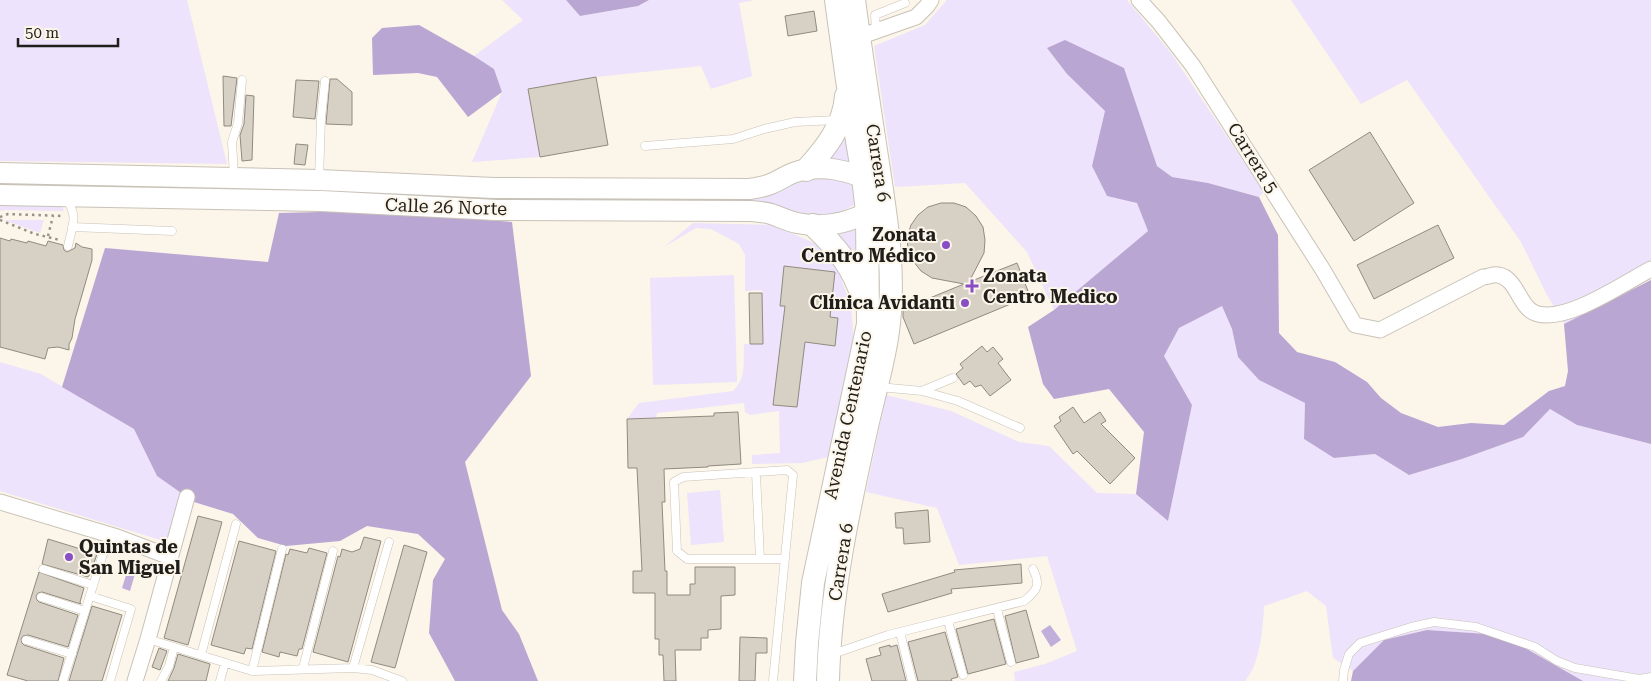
<svg xmlns="http://www.w3.org/2000/svg" width="1651" height="681" viewBox="0 0 1651 681" font-family="'Roboto Serif',serif">
<rect width="100%" height="100%" fill="#fcf5e9"/>
<!-- green -->
<path fill="#ede3fc" d="M0,0h187l40,164 -227,-3z
M502,0h64l14,16 58,-10 11,-6h106l-16,3 13,73 -41,13 -10,-23 -105,11 -67,12 11,68 -68,5 30,-70 -8,-23 -20,-13 49,-36z
M947,0h180l44,53 93,139 -5,5 -51,-14 -37,-6 -14,-11 -33,-98 -77,-20 20,26 38,37 -13,55 15,30 30,6 11,29 -94,79 -27,-58 -62,-69 -70,4 -21,-141 51,-21z
M1291,0h360v279l-87,45 -18,-31 -25,-51 -114,-162 -46,24z
M846,130l6,37 -28,-5z
M819,176c10,2 28,2 35,11 2,4 2,11 3,16 -8,5 -17,10 -25,12 -17,4 -51,-8 -67,-13l-271,-2v-3l276,-3 35,-15z
M0,182l370,9v3l-370,-7z
M0,201l61,3 3,7 -58,-1 -6,1z
M4,220h40l-4,13z
M859,221l4,56 -32,-46z
M693,223l80,2 48,21 18,26 12,34 3,34 -26,117 -26,6 -50,1v-9l28,-2 -1,-42 -29,4 -5,-3 -1,-9 -87,10 -1,5 -29,1 12,-16 94,-12c14,-13 10,-29 11,-47h19l-1,-54 -17,1v-36l-6,-11 -28,-15 -15,-1 -32,19z
M734,275l3,107 -84,3 -3,-107z
M1222,306l10,23 6,28 21,23 46,23 -1,36 30,19 41,-4 34,21 53,-16 61,-22 27,-28 27,16 74,19v237h-68l-58,-33 -38,-14 -60,-4 -43,10 -31,31 -20,-13 -7,-52 -19,-15 -43,15c-1,22 -4,58 -19,75h-230l-1,-9 31,-8 32,-13 -30,-95 -88,9 -22,-57 -71,-16 20,-97 65,16 68,31 30,4 48,47 39,1 32,27 24,-116 -28,-49 15,-28z
M0,362l41,12 93,55 23,47 26,18 -16,48 -167,-51z
M720,490l4,52 -33,3 -4,-52z"/>
<!-- forest -->
<path fill="#b9a6d2" d="M566,0h83l-11,6 -58,10z
M419,25l55,31 20,13 8,23 -34,25 -31,-40 -19,-4 -45,2 -1,-37 10,-10z
M1065,40l59,28 33,98 15,11 36,6 51,14 19,38 1,98 18,19 38,10 32,20 14,16 20,15 37,14 33,-4 33,2 45,-34 16,-5 3,-15 -4,-47 87,-44v164l-74,-19 -27,-16 -27,28 -61,22 -53,16 -34,-21 -41,4 -30,-19 1,-36 -46,-23 -21,-23 -6,-28 -10,-23 -43,22 -15,28 28,49 -24,116 -32,-27 8,-62 -35,-43 -55,10 -11,-15 -15,-57 26,-17 94,-79 -11,-28 -30,-7 -15,-30 13,-55 -38,-37 -20,-26z
M360,211l152,11 19,154 -66,86 37,148 17,24 19,47h-83l-26,-48 4,-53 12,-21 -27,-25 -51,-8 -27,15 -54,5 -28,-8 -25,-24 -39,-12 -37,-26 -23,-47 -72,-42 43,-139 163,14 11,-49z
M1427,630l60,4 38,14 58,33h-232l2,-10 31,-31z"/>
<!-- water -->
<path fill="#c1aedb" d="M127,572l8,2 -5,17 -8,-3z
M1050,625l11,15 -10,7 -10,-16z"/>
<!-- building -->
<path fill="#d7d1c5" stroke="#908a7f" d="M814,11l3,20 -29,5 -3,-20z
M223,76l14,2 -6,48h-7z
M596,77l12,68 -68,12 -12,-68z
M330,79h7l15,13v33l-26,-1z
M296,80l23,1 -4,38 -22,-2z
M246,95l8,1 -2,64 -10,1 -2,-26 4,-11z
M1370,132l44,71 -60,38 -45,-71z
M296,144l12,1 -3,20 -11,-1z
M941,203h13l12,4 10,9 7,11 2,13 -1,13 -15,29 48,-19 13,33 -116,48 -11,-27v-8l61,-25 -32,-6 -11,-7 -8,-10 -5,-11 -1,-13 4,-12 7,-10 10,-8z
M1438,225l16,33 -80,41 -17,-34z
M0,238l10,3 1,-2 16,4 1,-2 18,5 2,-5 15,4 1,5 3,2 8,-4 1,-5 6,4 10,2v11l-17,59 -3,19 -3,6v6l-11,-3 -10,1 -3,11 -45,-12z
M784,266l51,6 -5,45 8,1 -3,28 -30,-4 -8,65 -24,-2 12,-99h-5z
M749,293h13l1,51h-13z
M982,346l5,6 6,-5 10,12 -5,4 13,17 -21,16 -9,-11 -6,2 -5,-6 -6,4 -8,-11 7,-6 -3,-4z
M1073,407l11,16 16,-11 6,9 -5,3 34,34 -25,26 -33,-33 -4,3 -19,-28 7,-5 -2,-4z
M738,412l3,52 -33,2v1l-44,2 1,33h-3l3,69h2v24h23v-11h5v-17h40v28l-14,1v33l-13,1v8h-7v12h-26l1,31h-12l-1,-26h-4v-16h-4v-46h-22v-22h9l-5,-103h-9l-1,-49 87,-3v-3z
M928,510l2,32 -26,2 -1,-16h-7l-1,-15z
M198,516l24,6 -34,123 -24,-7z
M364,537l17,4 -33,121 -35,-10 25,-96 2,1 2,-8 10,3 8,-3z
M48,539l49,15 -7,21h-1l-1,2 -46,-13z
M239,541l37,10 -24,98 -6,-1 -2,6 -33,-9z
M404,545l23,7 -32,116 -24,-6z
M309,548l18,5 -25,96h-3l-2,7 -17,-4 -1,5 -17,-5 24,-98 2,1 2,-6 17,4z
M1021,564l1,19 -71,6 1,4 -64,19 -6,-18 73,-22 -1,-2z
M39,572l45,16 -4,14 1,2 -39,-12 -4,1 -2,3 1,4 2,2 39,13 -10,32 -40,-12 -5,1 -2,3 1,4 2,2 40,13 -6,23h-30l-21,-6z
M92,606l30,9 -20,66h-33z
M1026,610l13,47 -23,6 -11,-47z
M994,619l12,45 -38,10 -12,-45z
M945,632l13,45 -7,2 1,2h-34l-10,-39z
M740,637l27,1v15h-11l-1,28h-16z
M890,645v2l7,-2 9,36h-34l-6,-22 15,-4 -2,-7z
M159,648l8,3 -7,19 -8,-3z
M178,654l32,10 -4,17h-38l6,-13z"/>
<g fill="none" stroke-linecap="round" stroke-linejoin="round">
<!-- service casing -->
<g stroke="#c9c2b7" stroke-width="9">
<path id="service" d="M876,31l-1,-16 30,-12
M645,146l88,-7 31,-10 31,-7 42,-2
M234,176l-2,-34 6,-19 4,-43
M319,180l2,-62 4,-37
M66,199c13,17 6,28 2,47
M72,227l100,4
M879,387l43,4 36,10 62,27
M922,391l31,-13
M756,473l4,86
M43,569l50,16
M90,596l41,13 -21,72
M41,597l44,14
M997,609l14,53
M948,621l15,54
M900,632l12,49
M148,639l104,32 101,-3 19,2 30,11
M26,640l46,14
M833,654l55,-19 136,-34c13,-10 17,-16 9,-32
M201,655l35,-131
M303,668l30,-117
M353,668l36,-126
M252,671l30,-122
M63,681l40,-127 12,-10 2,-7
M161,681l8,-15 5,-19
M220,681l5,-18
M773,681l20,-206 -6,-5 -104,7 -9,5 3,69 10,8h98
M1343,681l1,-11 5,-16 11,-11 51,-16 23,-5 42,5 59,20 22,14 18,7 64,11 12,-2"/>
</g>
<!-- minor casing -->
<g stroke="#c9c2b7" stroke-width="17">
<path id="minor" d="M1139,0l20,22 34,44 130,204 32,55 25,5 103,-53c4,0 11,-3 15,-2 20,3 21,35 40,39 30,8 86,-31 113,-45
M859,37l57,-20 11,-11 4,-6
M0,502l117,35 53,20
M135,681l13,-42 39,-142"/>
</g>
<!-- tertiary casing -->
<g stroke="#c9c2b7" stroke-width="22">
<path id="tertiary" d="M0,173l319,7 175,8 255,1c7,-1 14,-2 19,-4 9,-3 17,-9 25,-12 27,-10 58,-3 83,11
M0,195l321,6 175,9 256,1c6,1 13,1 19,3 9,3 17,7 26,9 29,6 57,-1 82,-17"/>
</g>
<!-- secondary casing -->
<g stroke="#c9c2b7" stroke-width="24">
<path id="secondary" d="M806,170c19,-21 38,-44 40,-74
M813,225c24,23 40,42 50,74
M805,681l2,-38 6,-60 55,-259 -1,-111 -4,-36 -16,-97 -11,-80
M828,681c2,-85 20,-168 38,-250 7,-33 18,-68 22,-100 8,-58 -2,-116 -11,-174 -8,-52 -16,-104 -23,-157"/>
</g>
<!-- path -->
<path stroke="#969289" stroke-width="2.5" stroke-dasharray="2.5 4" stroke-linecap="butt" d="M0,217l8,-3 55,2
M0,220l35,14 25,6
M48,236l5,-20"/>
<!-- service -->
<use href="#service" stroke="#fff" stroke-width="8"/>
<!-- minor -->
<use href="#minor" stroke="#fff" stroke-width="15"/>
<!-- tertiary -->
<use href="#tertiary" stroke="#fff" stroke-width="20"/>
<!-- secondary -->
<use href="#secondary" stroke="#fff" stroke-width="22"/>
</g>
<!-- markers -->
<g fill="#8a4ec4" stroke="#fcf5e9" stroke-width="2">
<circle cx="946" cy="245" r="5"/>
<path d="M969.5 278.5h5v5h5v5h-5v5h-5v-5h-5v-5h5z"/>
<circle cx="965" cy="303" r="5"/>
<circle cx="69" cy="557" r="5"/>
</g>
<g text-anchor="middle" stroke-width="4" stroke-linejoin="round" paint-order="stroke">
<!-- street labels -->
<g font-size="18" fill="#201e1a" stroke="#fcf5e9">
<text transform="translate(1253 158) rotate(58)" y="6">Carrera 5</text>
<text transform="translate(878 163) rotate(81)" y="6">Carrera 6</text>
<text transform="translate(446 207) rotate(2)" y="6">Calle 26 Norte</text>
<text transform="translate(848 415) rotate(-78)" y="6">Avenida Centenario</text>
<text transform="translate(841 562) rotate(-81)" y="6">Carrera 6</text>
</g>
<!-- poi labels -->
<g font-size="18" font-weight="bold" fill="#201e1a" stroke="#fcf5e9" text-anchor="end">
<text x="936" y="241">Zonata<tspan x="936" dy="21">Centro Médico</tspan></text>
<text x="983" y="282" text-anchor="start">Zonata<tspan x="983" dy="21">Centro Medico</tspan></text>
<text x="955" y="309">Clínica Avidanti</text>
<text x="79" y="553" text-anchor="start">Quintas de<tspan x="79" dy="21">San Miguel</tspan></text>
</g>
</g>
<!-- scale -->
<path d="M18 38v8h100v-8" fill="none" stroke="#201e1a" stroke-width="2.5"/>
<text x="25" y="38" font-size="15" fill="#201e1a" stroke="#fcf5e9" stroke-width="4" paint-order="stroke">50 m</text>
</svg>
